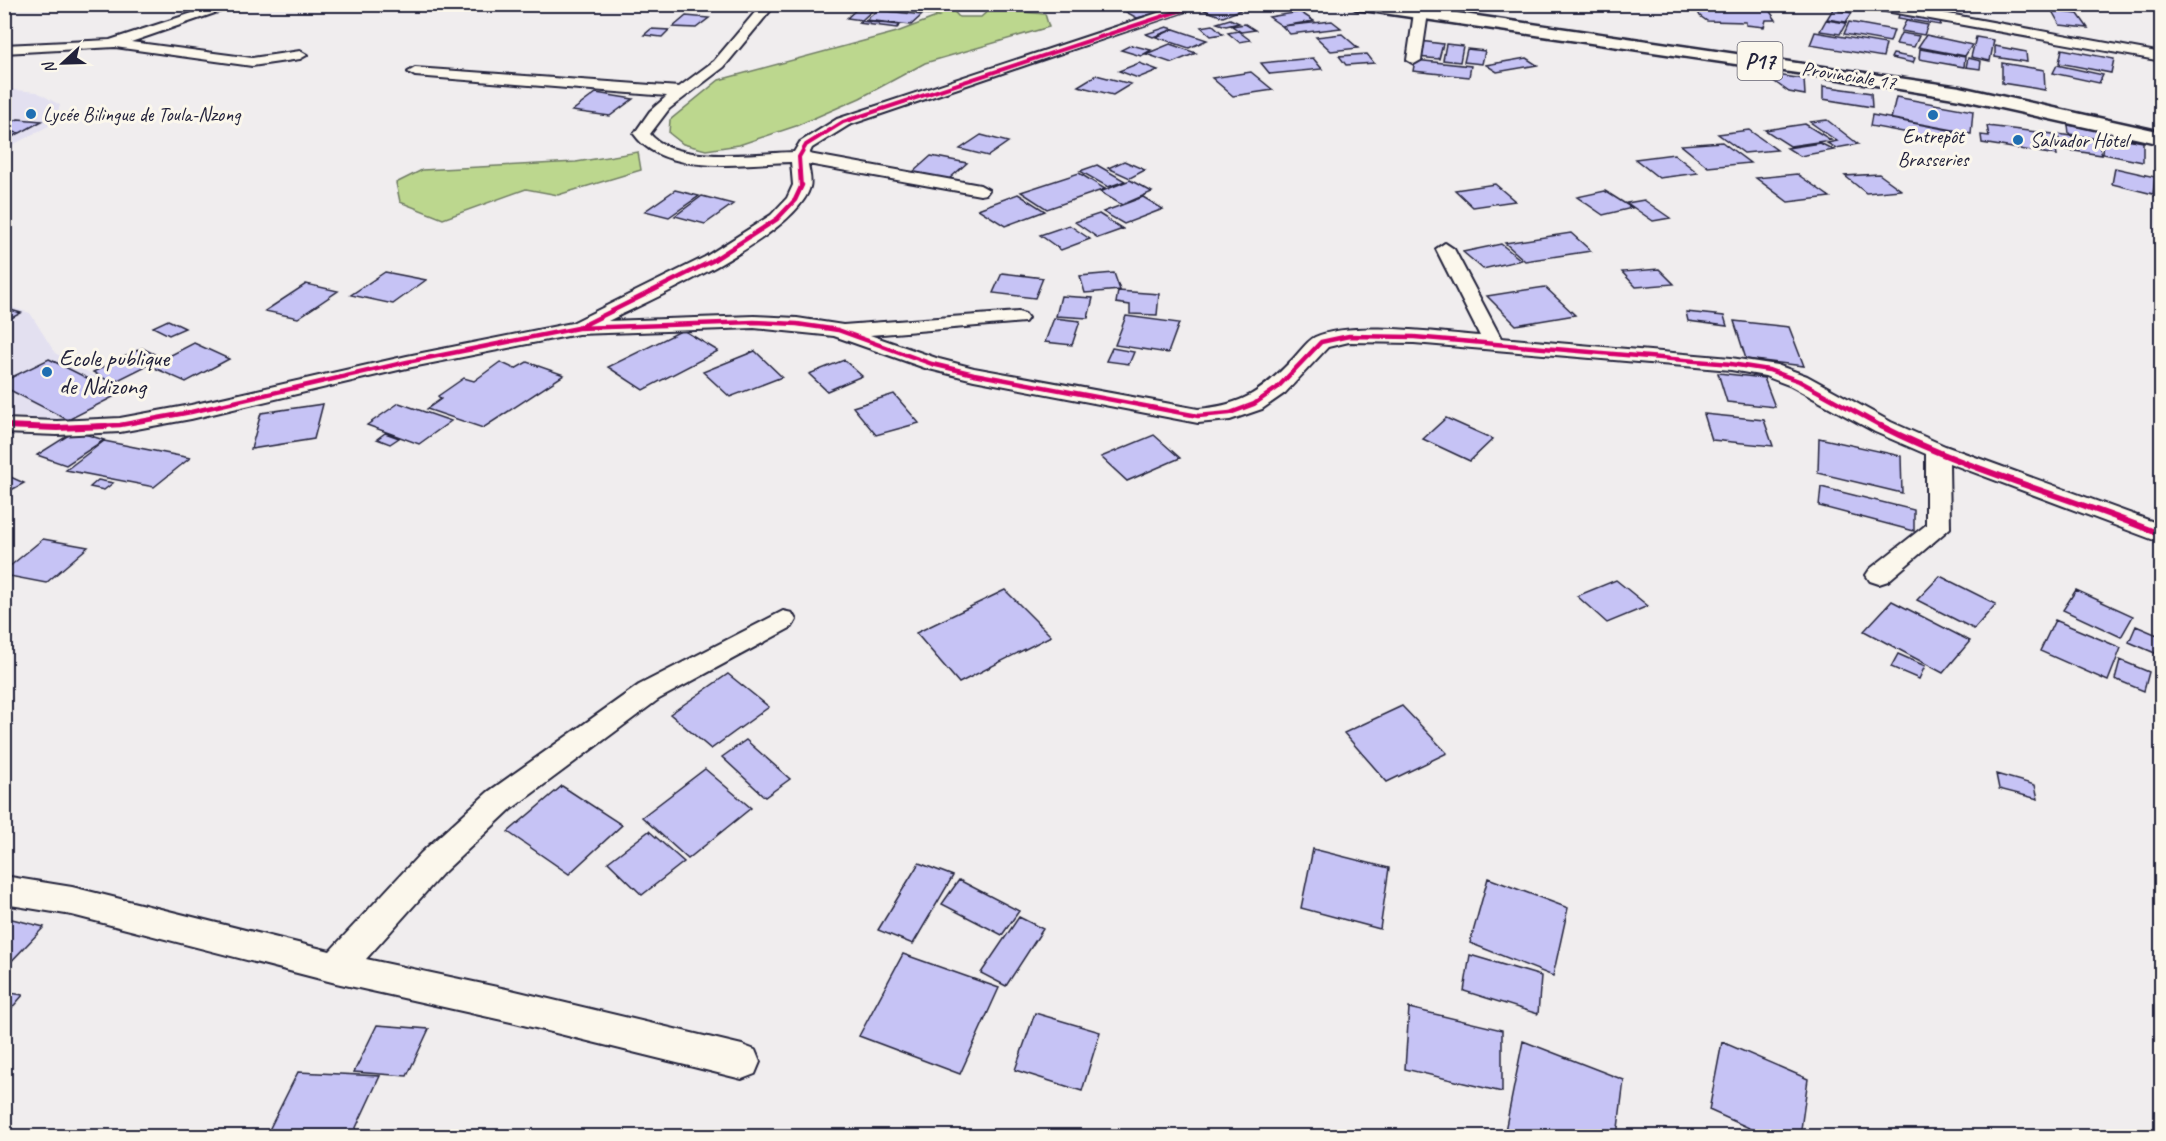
<svg xmlns="http://www.w3.org/2000/svg" width="2166" height="1141" viewBox="0 0 2166 1141" font-family="Caveat,sans-serif">
<rect width="100%" height="100%" fill="#f0edee"/>
<filter id="ink" filterUnits="userSpaceOnUse"><feTurbulence type="fractalNoise" baseFrequency=".0167" numOctaves="2"/><feDisplacementMap in="SourceGraphic" scale="12" xChannelSelector="R" yChannelSelector="G"/><feConvolveMatrix kernelMatrix="1 2 1 2 8 2 1 2 1" color-interpolation-filters="sRGB"/></filter>
<g filter="url(#ink)">
<!-- built -->
<path fill="#e3e0f0" d="M5,89l32,3 23,13 -6,18 -49,26z
M4,305l26,8 25,40 67,39 -54,28 -63,-4z"/>
<!-- green -->
<path fill="#bcd78e" stroke="#6f7c64" stroke-width="1.5" d="M863,5h85l11,12h22l9,-8 55,5 4,13 -124,36 -65,35 -64,28 -57,19 -33,5 -23,-6 -14,-11 1,-13 49,-40 178,-48 42,-16z
M638,152l3,18 -83,25 -32,-6 -83,30 -43,-17 -4,-19 26,-13 154,-8z"/>
<!-- building -->
<path fill="#c6c3f5" stroke="#22223b" stroke-width="1.5" d="M124,4h34l-4,3 -34,1z
M1134,4h25l11,6 -33,8 -18,-10z
M1219,4h25l6,2 -27,11 -19,-7z
M1507,4h43l2,3h-43z
M1718,5l51,5 7,10h-10l-2,7 -18,-2v-3l-39,-1 -7,-5 -2,-4 4,-3 17,1z
M859,7l15,2 -12,11 -15,-2z
M1833,9l19,4 -6,9 -19,-3z
M878,10l44,5 -11,10 -45,-5z
M2052,11l26,3 10,14 -28,-3z
M1300,12l14,9 -32,5 -13,-9z
M1900,12l42,7 -2,6 -42,-7z
M686,16l23,2 -13,10 -23,-1z
M1230,19l9,4 -13,3 -9,-3z
M1826,20l20,3 -6,11 -20,-3z
M861,21l39,4 -3,3 -39,-5z
M1332,21l9,7 -51,6 -8,-8z
M1906,21l22,4 -4,10 -23,-4z
M1849,22l45,8 -4,12 -46,-8z
M1245,24l10,6 -14,2 -9,-6z
M1213,25l10,9 -12,2 -10,-9z
M1167,27l7,2 -21,8 -7,-3z
M651,29l18,1 -7,7 -18,-2z
M1174,29l33,11 -18,8 -33,-11z
M1238,31l12,9 -11,2 -11,-9z
M1815,32l71,12 -3,13 -73,-12z
M1901,33l18,3 -5,11 -18,-3z
M1342,34l16,14 -27,3 -15,-14z
M1926,35l46,10 -7,11 -47,-9z
M1976,37l18,3 -4,21 -19,-4z
M1420,41l23,3 -4,15 -22,-2z
M1170,44l26,9 -24,10 -26,-9z
M1446,44l17,2 -3,16 -17,-2z
M1131,45l20,5 -10,6 -20,-6z
M1995,46l31,6 1,10 -32,-5z
M1467,49l18,2 -3,13 -18,-2z
M1920,49l45,8 -1,10 -45,-8z
M2062,49l52,10 -3,14 -52,-10z
M1367,54l7,9 -28,2 -7,-9z
M1893,54l22,4 -2,5 -22,-5z
M1313,58l9,11 -52,5 -9,-11z
M1526,58l11,7 -40,7 -11,-7z
M1968,58l13,3 -1,8 -14,-2z
M1415,60l56,6 -2,11 -56,-6z
M1139,63l19,7 -20,8 -19,-7z
M2002,63l42,7 1,20 -43,-7z
M2057,65l46,10 -4,8 -46,-10z
M1251,72l22,18 -40,6 -21,-18z
M1762,73l42,6 1,16 -16,-3z
M1096,75l35,9 -18,11 -35,-9z
M1823,86l48,7 1,14 -49,-8z
M596,93l37,6 -23,17 -38,-5z
M1896,97l77,14 -2,23 -80,-15z
M1872,115l82,15 -1,11 -83,-15z
M18,119l24,2 -22,12 -16,-2v-5z
M1827,120l31,24 -22,4 -9,-5 10,-2 -27,-19z
M1805,124l26,16 -41,6 -25,-16z
M2068,125l29,5 1,9 -29,-5z
M1987,126l66,8 4,21 -75,-12 -1,-8 8,1z
M1749,130l28,20 -33,3 -26,-19z
M4,131l16,2 -16,8z
M2058,134l39,6 5,15 -41,-6z
M981,135l27,7 -20,14 -28,-7z
M2104,135l39,7v20l-40,-8z
M1722,142l28,21 -42,4 -27,-22z
M1820,143l14,7 -34,6 -13,-8z
M1674,154l24,19 -39,5 -24,-19z
M931,156l36,7 -18,16 -36,-7z
M1124,161l21,9 -15,8 -22,-10z
M1097,165l28,16 -17,6 -28,-16z
M2115,168l40,9 -2,17 -41,-10z
M1079,173l26,16 -58,20 -26,-17z
M1797,174l33,23 -42,5 -32,-24z
M1879,174l22,16 -35,3 -21,-17z
M2158,179l4,1v17l-7,-1z
M1130,180l22,12 -30,13 -22,-13z
M1495,184l20,17 -42,6 -18,-17z
M675,190l24,6 -30,21 -24,-6z
M1605,191l27,17 -29,7 -26,-18z
M1018,194l27,17 -40,15 -27,-17z
M702,196l31,8 -28,20 -30,-8z
M1143,197l20,12 -39,15 -21,-12z
M1644,200l26,18 -17,3 -26,-18z
M1099,214l24,15 -25,9 -23,-16z
M1069,225l21,14 -29,11 -21,-15z
M1571,233l20,18 -66,10 -20,-18z
M1501,244l20,16 -38,9 -20,-17z
M1659,269l15,15 -38,3 -14,-15z
M385,272l41,8 -33,24 -42,-9z
M1002,273l41,5 -8,20 -42,-5z
M1114,273l6,17 -35,3 -5,-17z
M306,284l32,7 -40,27 -33,-7z
M1545,287l30,28 -59,10 -29,-29z
M1118,291l41,3 -2,21 -27,-1v-9l-14,-2z
M1061,296l32,2 -5,20 -32,-2z
M4,308l17,5 -17,9z
M1686,312l38,4 3,10 -39,-5z
M1126,316l53,7 -11,30 -53,-8z
M1054,318l26,3 -8,24 -27,-3z
M168,320l17,8 -16,7 -16,-8z
M1734,321l55,6 15,39 -58,-7z
M683,330l35,21 -75,39 -35,-23z
M194,343l35,16 -43,23 -36,-16z
M142,348l20,10 -50,25 -19,-11z
M1112,348l22,4 -5,12 -23,-3z
M755,351l27,26 -52,20 -27,-25z
M49,359l70,35 -51,26 -64,-33v-6z
M844,360l18,16 -35,15 -18,-17z
M500,362l15,7 12,-7 37,13 -81,53 -56,-19 14,-10 -3,-3 26,-18 10,3z
M1718,373l46,5 11,29 -48,-5z
M894,394l25,29 -43,12 -23,-28z
M399,403l52,18 -32,23 -52,-19z
M323,404l-9,35 -63,10 10,-36z
M1704,414l60,6 9,26 -61,-6z
M1446,418l47,21 -23,22 -47,-22z
M75,431l29,9 -38,25 -29,-10z
M385,433l14,5 -9,6 -13,-5z
M1154,435l26,23 -53,23 -26,-24z
M1819,438l82,18 1,37 -84,-20z
M104,441l86,17 -36,29 -88,-17z
M4,474l20,9 -20,11z
M98,480l15,3 -9,7 -14,-3z
M1821,487l93,23v21l-95,-25z
M43,539l45,8 -42,36 -42,-8v-4z
M1940,576l56,28 -22,25 -57,-29z
M1616,580l32,26 -41,17 -30,-27z
M1005,590l46,46 -92,47 -43,-50z
M2076,590l57,26 -12,21 -58,-27z
M1892,601l78,40 -27,32 -79,-42z
M2055,620l66,28 -13,33 -68,-30z
M2136,626l26,11v19l-33,-14z
M1898,654l27,12 -6,13 -28,-12z
M2120,660l29,12 -5,19 -29,-12z
M728,674l41,33 -58,42 -41,-35z
M1402,706l45,47 -60,29 -43,-49z
M746,740l44,39 -25,18 -43,-40z
M705,769l46,39 -63,51 -46,-42z
M1996,774l39,11 3,14 -39,-10z
M562,786l60,39 -53,49 -61,-42z
M649,831l35,31 -42,33 -34,-33z
M1313,849l76,19 -9,61 -79,-21z
M919,863l34,13 -40,68 -35,-14z
M1488,878l80,30 -15,68 -83,-33z
M959,880l60,31 -17,24 -60,-31z
M4,917l40,10 -40,42z
M1019,917l24,12 -37,57 -25,-13z
M903,954l96,34 -39,86 -101,-38z
M1470,955l71,21 -3,38 -74,-23z
M4,992l19,3 -19,22z
M1409,1008l93,22v62l-97,-23z
M1035,1013l65,19 -18,59 -67,-21z
M377,1025l52,4 -22,47 -53,-4z
M1523,1041l101,39 -7,56h-113z
M1722,1042l86,37 -8,57h-33l-58,-26z
M298,1072l82,4 -27,58 -84,-4z"/>
<g fill="none" stroke-linecap="round" stroke-linejoin="round">
<!-- street casing -->
<g stroke="#22223b" stroke-width="4">
<path id="street" d="M220,4h21l-110,38 121,16 48,-7 7,4 -7,4 -48,7 -137,-19 -111,6v-8l106,-5z
M762,4h14l-52,63 -55,42 -19,25c27,31 105,19 144,18l6,-10 37,-23 348,-115h21l-357,121 -37,23 -3,6 171,31 9,5 -3,4 -6,1 -172,-31c1,7 4,16 2,23 -14,49 -156,111 -202,134l146,-5 43,2 46,7 175,-13 7,2 3,4 -3,4 -155,13 69,24 35,9 224,41c45,-4 63,-17 94,-49 7,-7 15,-19 23,-23 37,-17 124,-4 165,-1l-44,-87 9,-6 9,6 47,89 230,20 46,7 30,11 84,46 54,24 217,79v18l-213,-80 1,65 -62,53 -9,3 -9,-3 -4,-6 4,-6 56,-44v-71l-51,-22 -84,-46 -26,-10 -34,-6 -317,-27 -65,-1 -21,5 -43,46 -23,16 -32,11 -32,3 -224,-43 -49,-12 -91,-32 -80,-8 -176,6 -171,34 -216,51 -71,13 -63,3 -53,-2v-14l53,2 63,-3 71,-13 216,-49 165,-33 133,-66 66,-42 16,-17 6,-13 -2,-23c-47,1 -127,15 -157,-28l16,-23 17,-15 -252,-20 -7,-4 7,-4 264,19 35,-26z
M1863,4h31l268,49v8l-293,-53z
M1421,9l7,4 -7,47 -7,4 -7,-4 7,-47z
M783,611l9,2 4,7 -4,7 -133,72 -149,111 -67,63 -77,86 145,31 231,55 13,5 5,12 -5,12 -13,5 -231,-57 -175,-39 -264,-68 -68,-11v-28l68,11 258,64 91,-98 67,-61 151,-107z"/>
</g>
<!-- primary casing -->
<g stroke="#22223b" stroke-width="5">
<path id="primary" d="M1348,4h48l564,83 202,45v12l-202,-45 -121,-20 -483,-70z"/>
</g>
<!-- street -->
<use href="#street" fill="#fbf7ec" fill-rule="evenodd"/>
<!-- primary -->
<use href="#primary" fill="#fbf7ec" fill-rule="evenodd"/>
<!-- cycleway-far2 casing -->
<g stroke="#fbf7ec" stroke-width="6">
<path id="cycleway-far2" d="M801,187l-2,-30 7,-12 37,-23 357,-118"/>
</g>
<!-- cycleway-far1 casing -->
<g stroke="#fbf7ec" stroke-width="8">
<path id="cycleway-far1" d="M578,328l176,-6 43,2 41,6 94,34 42,10 224,42 32,-3 24,-9 23,-16 44,-46 28,-6 65,1 317,27 38,6 30,11 84,46
M4,426l31,1
M75,427l45,-2 71,-13 216,-50 171,-34 134,-67 65,-42 18,-19 7,-15"/>
</g>
<!-- cycleway casing -->
<g stroke="#fbf7ec" stroke-width="10">
<path id="cycleway" d="M4,426l53,2 49,-2
M1881,426c88,45 189,71 281,109"/>
</g>
<!-- cycleway-far2 -->
<use href="#cycleway-far2" stroke="#d6006c" stroke-width="4"/>
<!-- cycleway-far1 -->
<use href="#cycleway-far1" stroke="#d6006c" stroke-width="4.5"/>
<!-- cycleway -->
<use href="#cycleway" stroke="#d6006c" stroke-width="6"/>
</g>
</g>
<!-- markers -->
<g fill="#1f6fb2" stroke="#fbf7ec" stroke-width="2">
<circle cx="31" cy="114" r="6"/>
<circle cx="1933" cy="115" r="6"/>
<circle cx="2018" cy="140" r="6"/>
<circle cx="47" cy="372" r="6"/>
</g>
<g text-anchor="middle" stroke-width="6" stroke-linejoin="round" paint-order="stroke">
<!-- far-street labels -->
<g font-size="20" fill="#22223b" stroke="#fbf7ec">
<text transform="translate(1849 75) rotate(9)" y="7">Provinciale 17</text>
</g>
<!-- far-poi labels -->
<g font-size="20" fill="#22223b" stroke="#fbf7ec" text-anchor="start">
<text x="43" y="121">Lycée Bilingue de Toula-Nzong</text>
<text x="1933" y="143" text-anchor="middle">Entrepôt<tspan x="1933" dy="23">Brasseries</tspan></text>
<text x="2030" y="147">Salvador Hotel</text>
</g>
<!-- shield labels -->
<rect fill="#fbf7ec" stroke="#636270" stroke-width="1.5" x="1737.5" y="42" width="45" height="38" rx="4.5"/>
<g font-size="22" font-weight="bold" fill="#22223b">
<text x="1760" y="69">P17</text>
</g>
<!-- poi labels -->
<g font-size="24" fill="#22223b" stroke="#fbf7ec" text-anchor="start">
<text x="59" y="366">Ecole publique<tspan x="59" dy="28">de Ndizong</tspan></text>
</g>
</g>
<!-- margin -->
<rect width="2166" height="1141" fill="none" stroke="#fbf7ec" stroke-width="24"/>
<rect x="12" y="12" width="2142" height="1117" fill="none" stroke="#22223b" stroke-width="2" filter="url(#ink)"/>
<!-- north arrow -->
<g transform="translate(63 63) rotate(248)" stroke="#fbf7ec" stroke-width="4.5" paint-order="stroke">
<path d="M0-4.5L10 22L0 15L-10 22Z" fill="#22223b"/>
<text y="-9" font-size="16" font-weight="bold" text-anchor="middle" fill="#22223b">N</text>
</g>
</svg>
